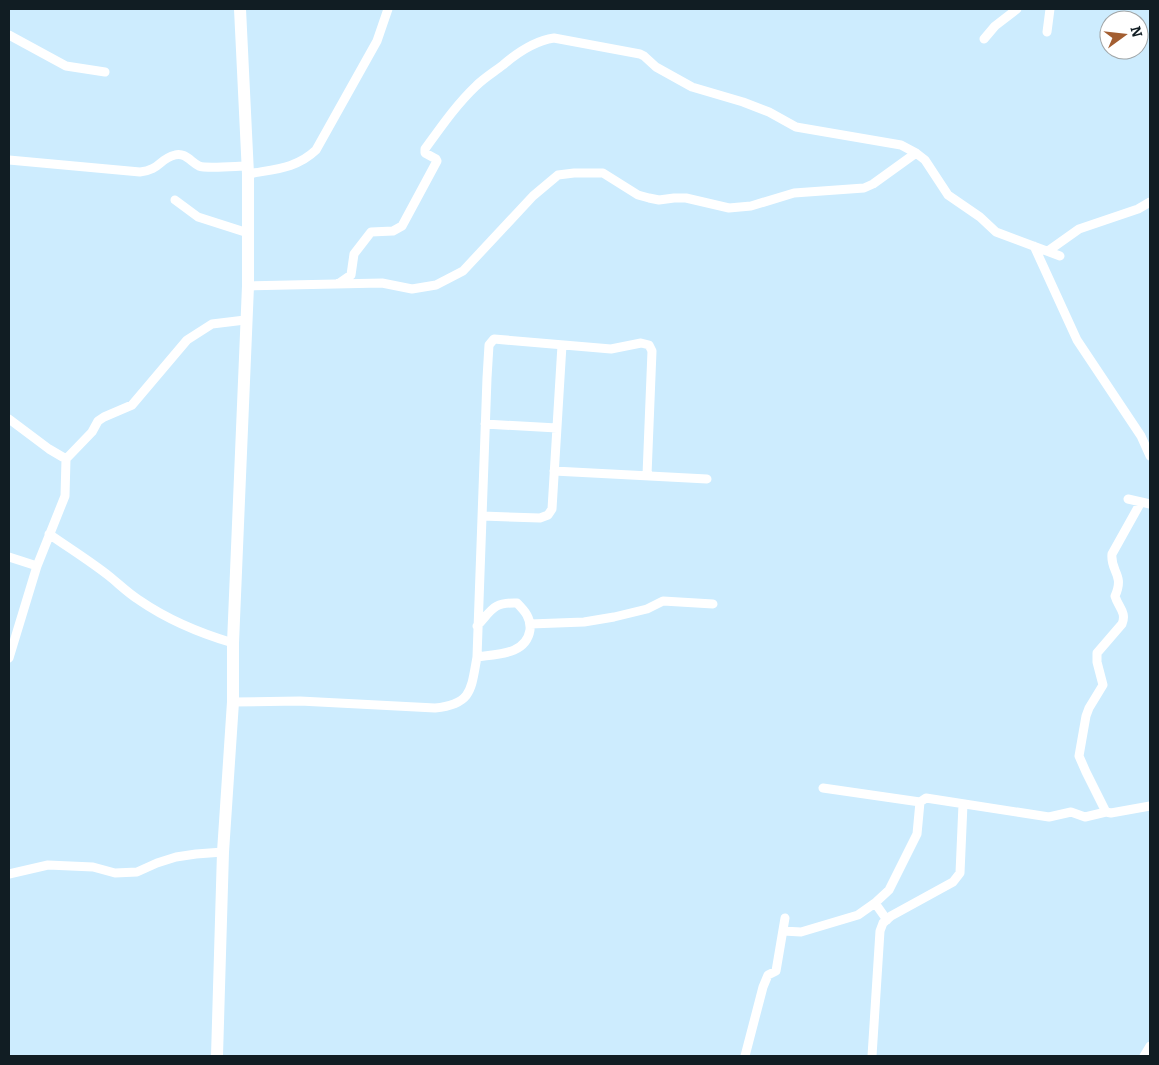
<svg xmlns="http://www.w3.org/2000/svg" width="1159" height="1065" viewBox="0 0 1159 1065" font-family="Bitter,serif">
<rect width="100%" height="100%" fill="#cdecfe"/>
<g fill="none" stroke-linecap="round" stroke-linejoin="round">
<!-- street -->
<path stroke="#fff" stroke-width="9" d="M1047,32l3,-23
M9,35l57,31 39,6
M984,39l11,-13 22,-17
M9,160l131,12c20,-2 19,-13 35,-17 10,-3 16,7 24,11 7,3 39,0 48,0
M248,174c26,-5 48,-5 68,-24l61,-109 11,-32
M175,200l23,17 50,16
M1034,246l43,94 64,96 9,20
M1048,251l31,-22 59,-20 12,-7
M338,284l13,-9 3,-21 17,-22 22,-1 9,-5 35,-65 -1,-2 -11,-6v-4c16,-22 31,-44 51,-63 8,-8 18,-14 27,-21 15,-13 31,-24 51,-27l86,16 4,2 12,11 36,20 51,15 26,10 27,15 105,18 15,8 9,7 23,35 32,22 16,15 64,24
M248,286l134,-3 30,6 24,-4 27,-14 70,-75 25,-21 16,-2h29l35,22 11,3 10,2 15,-2h12l43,10 22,-2 43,-13 70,-5 9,-4 43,-31
M9,419l40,30 17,10
M485,424l72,4
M554,471l153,8
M1128,499l22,5
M1141,502l-29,52c-2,18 13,20 3,42 3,11 12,16 7,28l-25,29v9l6,23 -14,23 -3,8 -7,40 7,16 20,40 5,1 39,-7
M482,516l58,2 8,-3 4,-6 10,-164
M49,534c20,14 41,27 60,42 10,8 19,17 30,24 29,20 60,33 94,43
M9,557l28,9
M530,624l54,-2 30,-5 33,-8 16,-8 50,3
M477,626c15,-16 16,-24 40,-23 8,8 14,15 13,27 -4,25 -33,24 -53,27
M9,658l28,-92 28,-70 1,-37 26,-27 6,-11 6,-4 28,-12 55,-65 25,-16 33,-4
M233,702l67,-1 135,7c37,-4 36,-18 42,-51l10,-279 2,-33 5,-6 117,10 30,-6 8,2 3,6 -5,124
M823,788l97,14
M9,874l39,-9 45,2 22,6 22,-1 20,-9 19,-6 20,-3 27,-2
M875,903l12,17
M783,931l18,1 57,-17 17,-12 14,-13 28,-56 3,-32 6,-4 123,19 22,-5 14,5 21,-5
M745,1056l18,-69 5,-12 8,-4 9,-53
M872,1056l8,-125 3,-8 8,-7 62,-34 7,-9 3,-69
M1144,1056l6,-10"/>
<!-- secondary -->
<path stroke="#fff" stroke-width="12" d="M217,1056l6,-204 10,-150v-59l15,-357v-112l-8,-165"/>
</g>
<!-- border -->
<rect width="1159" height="1065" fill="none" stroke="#111d23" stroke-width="20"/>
<!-- north arrow -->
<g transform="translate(1124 35) rotate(75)"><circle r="24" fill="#ffffff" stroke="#a0a5a7"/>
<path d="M0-4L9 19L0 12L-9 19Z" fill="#a35e31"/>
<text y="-8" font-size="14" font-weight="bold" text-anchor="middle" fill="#111d23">N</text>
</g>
</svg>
